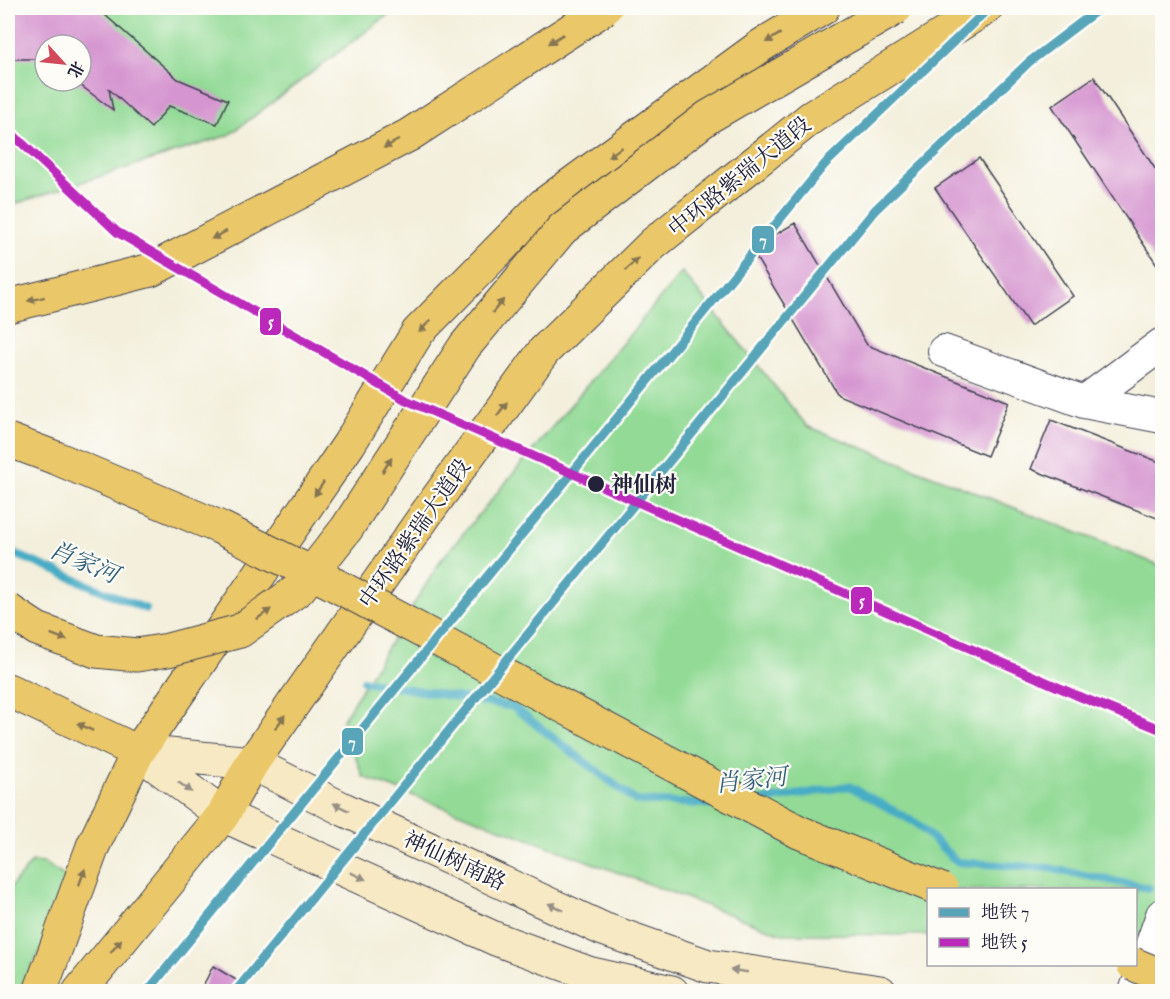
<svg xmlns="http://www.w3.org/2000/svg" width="1170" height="999" viewBox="0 0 1170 999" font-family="'IM FELL English','Noto Serif SC',serif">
<rect width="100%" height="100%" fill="#fdfcf7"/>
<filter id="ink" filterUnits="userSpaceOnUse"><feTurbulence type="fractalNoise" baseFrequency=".0167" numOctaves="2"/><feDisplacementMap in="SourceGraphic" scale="12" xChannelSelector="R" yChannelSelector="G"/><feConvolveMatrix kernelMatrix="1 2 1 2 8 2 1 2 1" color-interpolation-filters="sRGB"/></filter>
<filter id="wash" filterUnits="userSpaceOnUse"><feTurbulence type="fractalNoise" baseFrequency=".008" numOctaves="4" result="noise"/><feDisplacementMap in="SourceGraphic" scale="24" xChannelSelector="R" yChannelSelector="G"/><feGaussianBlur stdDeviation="1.35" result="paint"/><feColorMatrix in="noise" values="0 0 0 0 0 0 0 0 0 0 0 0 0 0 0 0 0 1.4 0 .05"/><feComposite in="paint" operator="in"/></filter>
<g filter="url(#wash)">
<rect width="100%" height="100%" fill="#f3efdc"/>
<!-- green -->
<path fill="#92da95" stroke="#5a7e68" stroke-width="1.5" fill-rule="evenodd" d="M8,8h389l-168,127 -221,71zM45,45h36v36h-36z
M682,272l125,154 355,140v369h-26v-45h-208v45l-146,-1 -419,-157 -21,-56 99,-161z
M32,862l12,1 33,21 -59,107 -10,1v-102z"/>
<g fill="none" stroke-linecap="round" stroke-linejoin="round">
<!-- stream -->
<path stroke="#46acc5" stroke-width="8" d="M8,551l138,58
M364,681l149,26 123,94 88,4
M761,801l88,-15 67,37 41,39 91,6 101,20"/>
</g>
<g id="blocks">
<!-- building -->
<path fill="#d595d0" d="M8,8h89l81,71 50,21 -11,24 -48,-18 -18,22 -42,-39 4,21 -38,-29h6v-36h-36v14h-37z
M1094,77l68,102v93l-110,-166z
M979,158l94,138 -43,30 -95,-138z
M795,223l72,122 142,57 -22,54 -149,-61 -87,-146z
M1051,420l111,43v57l-131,-51z
M213,966l43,26h-56z"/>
</g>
</g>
<g filter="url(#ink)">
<use href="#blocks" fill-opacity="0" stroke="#414153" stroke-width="1.5"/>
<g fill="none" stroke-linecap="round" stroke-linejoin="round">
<!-- street casing -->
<g stroke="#414153" stroke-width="34">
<path id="street" d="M944,351l140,51 78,15
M1084,402l78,-58
M1135,992l27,-77"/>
</g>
<!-- secondary casing -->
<g stroke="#414153" stroke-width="35">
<path id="secondary" d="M138,752l114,11 91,46 260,120 105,37 172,26
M138,752l85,63 273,124 92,34 84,19"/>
</g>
<!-- primary casing -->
<g stroke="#414153" stroke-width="35">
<path id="primary" d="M8,690l130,62
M40,992l53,-146 45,-94 211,-308 69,-112 125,-127 219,-160 61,-37
M79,992l144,-177 29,-52 174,-249 118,-163 109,-107 159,-127 174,-109"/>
</g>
<!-- street -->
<use href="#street" stroke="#fff" stroke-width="32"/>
<!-- secondary -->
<use href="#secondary" stroke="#f7e9c3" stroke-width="33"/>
<!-- primary -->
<use href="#primary" stroke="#eac769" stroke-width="33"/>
<!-- highway-bridge casing -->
<g stroke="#414153" stroke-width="35" stroke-linecap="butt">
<path id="highway-bridge" d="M8,306l143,-36 258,-135 196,-127
M8,440l48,18 163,69 109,54 471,251 143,58
M8,610l29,19 59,22 41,4 31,-5 72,-19 59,-42 48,-61 118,-182 97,-117 146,-112 188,-109
M1133,964l29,12"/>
</g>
<!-- highway-bridge -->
<use href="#highway-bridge" stroke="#eac769" stroke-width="33"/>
<!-- metro-1 casing -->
<g stroke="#fdfcf7" stroke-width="14">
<path id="metro-1" d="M147,992l678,-828 164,-156
M235,992l640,-782 154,-148 71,-54"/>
</g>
<!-- metro-2 casing -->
<g stroke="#fdfcf7" stroke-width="14">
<path id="metro-2" d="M8,130l109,102 289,168 670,295 86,35"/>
</g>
<!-- metro-1 -->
<use href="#metro-1" stroke="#58a5b9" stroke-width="9"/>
<!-- metro-2 -->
<use href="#metro-2" stroke="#bb29bb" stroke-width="9"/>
</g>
<!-- one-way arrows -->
<defs><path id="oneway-solid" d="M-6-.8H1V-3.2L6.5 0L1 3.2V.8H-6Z" transform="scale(1.5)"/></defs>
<g fill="#867452">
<use href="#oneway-solid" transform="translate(773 38) rotate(149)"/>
<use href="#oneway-solid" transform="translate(556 39) rotate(147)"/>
<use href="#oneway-solid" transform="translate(391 144) rotate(152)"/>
<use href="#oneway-solid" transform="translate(615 152) rotate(144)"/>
<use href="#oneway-solid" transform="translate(219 235) rotate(153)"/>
<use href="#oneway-solid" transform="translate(632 264) rotate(-44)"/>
<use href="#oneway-solid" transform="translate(36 299) rotate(166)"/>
<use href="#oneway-solid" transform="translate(498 306) rotate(-50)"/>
<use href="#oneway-solid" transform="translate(425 326) rotate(134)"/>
<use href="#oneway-solid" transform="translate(502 409) rotate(-54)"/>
<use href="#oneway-solid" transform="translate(387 465) rotate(-57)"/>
<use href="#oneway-solid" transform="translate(319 489) rotate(124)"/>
<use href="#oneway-solid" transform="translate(264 614) rotate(-35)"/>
<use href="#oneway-solid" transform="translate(59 637) rotate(20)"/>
<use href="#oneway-solid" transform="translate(280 722) rotate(-55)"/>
<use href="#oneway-solid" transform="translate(85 727) rotate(-155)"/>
<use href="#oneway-solid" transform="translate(82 877) rotate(-70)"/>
<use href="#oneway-solid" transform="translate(116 946) rotate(-51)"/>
</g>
<g fill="#978f86">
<use href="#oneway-solid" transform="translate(185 787) rotate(36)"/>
<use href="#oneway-solid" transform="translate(341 807) rotate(-154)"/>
<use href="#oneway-solid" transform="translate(358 876) rotate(25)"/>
<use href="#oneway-solid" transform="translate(556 907) rotate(-155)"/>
<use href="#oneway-solid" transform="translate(739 971) rotate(-172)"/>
</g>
</g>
<!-- markers -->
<circle fill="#22223b" stroke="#fdfcf7" stroke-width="2" cx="596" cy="484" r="9"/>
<g text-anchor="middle" stroke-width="4.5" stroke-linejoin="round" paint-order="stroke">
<!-- street labels -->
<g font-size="22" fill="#22223b" stroke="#fdfcf7">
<text transform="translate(739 176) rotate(-39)" y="8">中环路紫瑞大道段</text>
<text transform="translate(414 533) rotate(-55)" y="8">中环路紫瑞大道段</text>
<text transform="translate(455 860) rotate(25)" y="8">神仙树南路</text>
</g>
<!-- stop labels -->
<g font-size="22" font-weight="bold" fill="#22223b" stroke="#fdfcf7" text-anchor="start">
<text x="611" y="492">神仙树</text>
</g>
<!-- water labels -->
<g font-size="24" font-style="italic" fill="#326079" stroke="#fdfcf7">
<text transform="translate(84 562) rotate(23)" y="8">肖家河</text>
<text transform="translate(751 780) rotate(-6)" y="8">肖家河</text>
</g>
</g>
<g stroke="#fdfcf7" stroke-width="2">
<rect x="751" y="225" width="24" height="29" rx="6" fill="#58a5b9"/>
<rect x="259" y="307" width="23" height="29" rx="6" fill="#bb29bb"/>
<rect x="850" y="586" width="23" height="29" rx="6" fill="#bb29bb"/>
<rect x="341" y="727" width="23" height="29" rx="6" fill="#58a5b9"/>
</g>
<g font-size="16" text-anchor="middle" font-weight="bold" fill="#fff">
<text x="763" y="245">7</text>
<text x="271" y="327">5</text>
<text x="862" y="606">5</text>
<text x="352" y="747">7</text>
</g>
<!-- margin -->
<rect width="1170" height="999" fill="none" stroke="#fdfcf7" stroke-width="30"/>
<!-- legend -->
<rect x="927" y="888" width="210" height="78" fill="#fdfcf7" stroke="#a5a5ac" stroke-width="1.5"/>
<rect x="939" y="908" width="30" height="9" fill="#58a5b9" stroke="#a5a5ac" stroke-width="1.5"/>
<text x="981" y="918" font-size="18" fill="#22223b">地铁 7</text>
<rect x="939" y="938" width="30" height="9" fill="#bb29bb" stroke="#a5a5ac" stroke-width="1.5"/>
<text x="981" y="948" font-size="18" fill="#22223b">地铁 5</text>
<!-- north arrow -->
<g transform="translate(63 63) rotate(117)"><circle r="28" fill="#fdfcf7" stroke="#a5a5ac" stroke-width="1.5"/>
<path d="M0-4.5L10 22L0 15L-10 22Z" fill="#d1495b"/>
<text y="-9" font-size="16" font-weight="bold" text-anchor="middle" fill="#22223b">北</text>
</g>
</svg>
